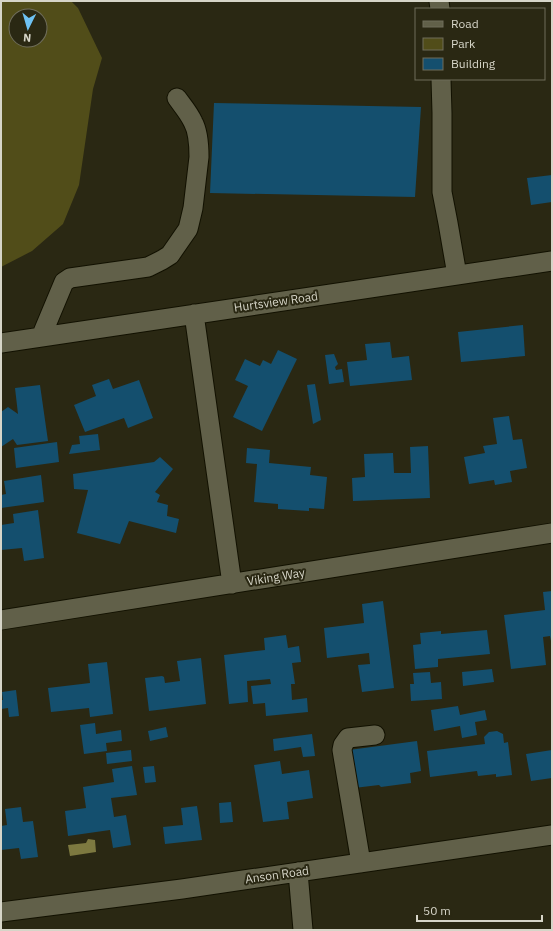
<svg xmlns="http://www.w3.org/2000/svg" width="553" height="931" viewBox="0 0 553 931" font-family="'IBM Plex Sans',sans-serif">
<rect width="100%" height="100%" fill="#2a2813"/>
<!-- green -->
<path fill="#514d19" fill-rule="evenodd" d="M1,1h70l7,7 24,50 -9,31 -14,96 -16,39 -31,27 -31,16zM16,16h24v24h-24z"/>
<!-- water -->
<path fill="#7d7940" d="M88,839l7,1 1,12 -26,4 -2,-11 18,-2z"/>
<!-- building -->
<path fill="#144f6e" d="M214,103l207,4 -6,90 -205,-4z
M552,175v27l-21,3 -4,-27z
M523,325l2,31 -64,6 -3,-30z
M390,342l2,16 17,-2 3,24 -62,6 -3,-24 20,-2 -2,-16z
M278,350l19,9 -35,72 -29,-14 15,-31 -13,-6 10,-21 15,7 3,-6 8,4z
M334,354l4,10 -3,3 1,3 6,-1 2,13 -15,2 -4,-29z
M109,379l4,10 26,-9 14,38 -25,10 -4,-10 -39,14 -11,-27 22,-9 -4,-11z
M315,384l6,36 -8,4 -6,-39z
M40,385l8,56 -31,4 -4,-6 -12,8v-35l7,-5 10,7 -3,-26z
M509,416l4,24 9,-1 5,29 -17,3 2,11 -17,3 -1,-5 -25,4 -5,-27 21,-4 -2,-7 14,-2 -4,-26z
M98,434l2,16 -31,4 3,-9 8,-1 -1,-8z
M57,442l2,20 -43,6 -2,-20z
M428,446l2,52 -77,3 -1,-23 13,-1 -1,-23 29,-1 1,20h17l-1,-26z
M247,448l23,2 -1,13 42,4 -1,8 17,2 -3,32 -15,-1v3l-31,-2v-5l-24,-2 3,-38 -11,-1z
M160,457l13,12 -18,23 5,3 -3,7 11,3 -1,11 12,3 -3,14 -47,-12 -9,23 -43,-11 11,-43 -14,-1 -1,-15 81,-12z
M41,475l3,27 -43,6v-13l5,-1 -2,-13z
M38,510l6,48 -20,3 -2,-13 -21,2v-25l13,-2 -1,-9z
M552,591v50h-1l-1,-5 -7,1 3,28 -35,4 -7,-54 41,-5 -2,-18z
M383,601l11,87 -32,4 -4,-27 12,-1 -1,-11 -42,5 -3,-30 40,-5 -2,-19z
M487,630l3,24 -52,5v8l-23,2 -2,-24 8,-1 -1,-11 21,-2v3z
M286,635l2,13 11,-2 2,16 -9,1 3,21h-4l1,16 15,-2 1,14 -42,4 -1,-13 -12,1 -2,-18 20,-2 -1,-5 -23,2 1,21 -19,2 -5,-49 41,-5 -1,-12z
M201,658l5,46 -57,7 -4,-33 17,-2 2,1 1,6 15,-2 -3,-20z
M107,662l6,52 -23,3 -1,-9 -38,4 -3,-24 42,-5 -2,-19z
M492,669l2,13 -31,4 -1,-14z
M430,672l1,11 10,-1 1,17 -31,2 -1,-17h4l-1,-11z
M16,690l3,26 -10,1 -1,-9 -7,1v-9h2l-1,-8z
M458,706l2,9 25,-5 2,10 -12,2 2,13 -15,3 -2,-12 -26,5 -3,-21z
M95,723l1,11 25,-4 1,11 -16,2 1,8 -23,3 -4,-29z
M166,727l2,10 -18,4 -2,-10z
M497,731l6,3 1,9 4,-1 4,33 -16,2v-3l-18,2 -1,-5 -47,6 -3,-26 58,-7 -1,-7 5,-5z
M312,734l3,22 -12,1 -2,-10 -27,4 -1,-12z
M417,741l4,30 -11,2 1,10 -30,4 -2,-2 -25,3 -5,-38z
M131,750l1,11 -25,3 -1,-11z
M552,750v28l-21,3 -5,-27z
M280,761l2,13 27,-4 4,28 -26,4 2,17 -26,3 -9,-57z
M132,766l5,29 -26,3 3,19 12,-2 5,30 -18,3 -3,-18 -42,6 -3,-25 21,-3 -3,-21 31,-5 -2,-13z
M154,766l2,16 -11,1 -2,-16z
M231,802l2,20 -13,1 -1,-20z
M197,806l5,34 -37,4 -2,-17 20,-2 -2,-17z
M21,807l2,15 10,-1 5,36 -17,2 -2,-11 -18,2v-24l6,-1 -2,-16z"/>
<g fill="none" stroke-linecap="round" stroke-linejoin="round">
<!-- minor casing -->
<g stroke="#121101" stroke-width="21">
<path id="minor" d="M439,1l1,8
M441,79l1,34v79l6,31 9,52
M194,314l38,270
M41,337l23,-55 6,-4 78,-11 14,-7 8,-5 18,-26 1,-4 4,-17 6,-51c0,-10 -1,-26 -6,-35 -4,-9 -11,-17 -16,-24
M1,343l551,-82
M1,620l551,-87
M361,863l-19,-113 1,-5 5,-7 27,-3
M298,872l5,58
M1,912l181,-23 370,-54"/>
</g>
<!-- minor -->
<use href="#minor" stroke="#616049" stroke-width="19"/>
</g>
<g text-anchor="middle" stroke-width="4" stroke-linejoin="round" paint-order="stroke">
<!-- street labels -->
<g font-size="12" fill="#d6d5c8" stroke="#2a2813">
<text transform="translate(276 302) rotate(-8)" y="4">Hurtsview Road</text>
<text transform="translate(276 577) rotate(-9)" y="4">Viking Way</text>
<text transform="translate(277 875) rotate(-8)" y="4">Anson Road</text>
</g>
</g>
<!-- border -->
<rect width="553" height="931" fill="none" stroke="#d6d5c8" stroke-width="4"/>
<!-- legend -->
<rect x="415" y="8" width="130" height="72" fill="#2a2813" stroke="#6f6d5b"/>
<rect x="423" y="21" width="20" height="6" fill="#616049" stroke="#6f6d5b"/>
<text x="451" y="28" font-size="12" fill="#d6d5c8">Road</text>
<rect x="423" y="38" width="20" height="12" fill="#514d19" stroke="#6f6d5b"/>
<text x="451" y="48" font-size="12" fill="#d6d5c8">Park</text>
<rect x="423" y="58" width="20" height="12" fill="#144f6e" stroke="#6f6d5b"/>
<text x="451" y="68" font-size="12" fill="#d6d5c8">Building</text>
<!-- north arrow -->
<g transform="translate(28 28) rotate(185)"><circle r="19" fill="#2a2813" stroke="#6f6d5b"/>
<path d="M0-3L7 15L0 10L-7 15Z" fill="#6ec2f3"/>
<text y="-6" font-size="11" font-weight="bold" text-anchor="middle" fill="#d6d5c8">N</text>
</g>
<!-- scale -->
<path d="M417 915v6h125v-6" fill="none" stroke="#d6d5c8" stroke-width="2"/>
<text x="423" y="915" font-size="12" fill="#d6d5c8" stroke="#2a2813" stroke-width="3" paint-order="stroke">50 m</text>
</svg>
